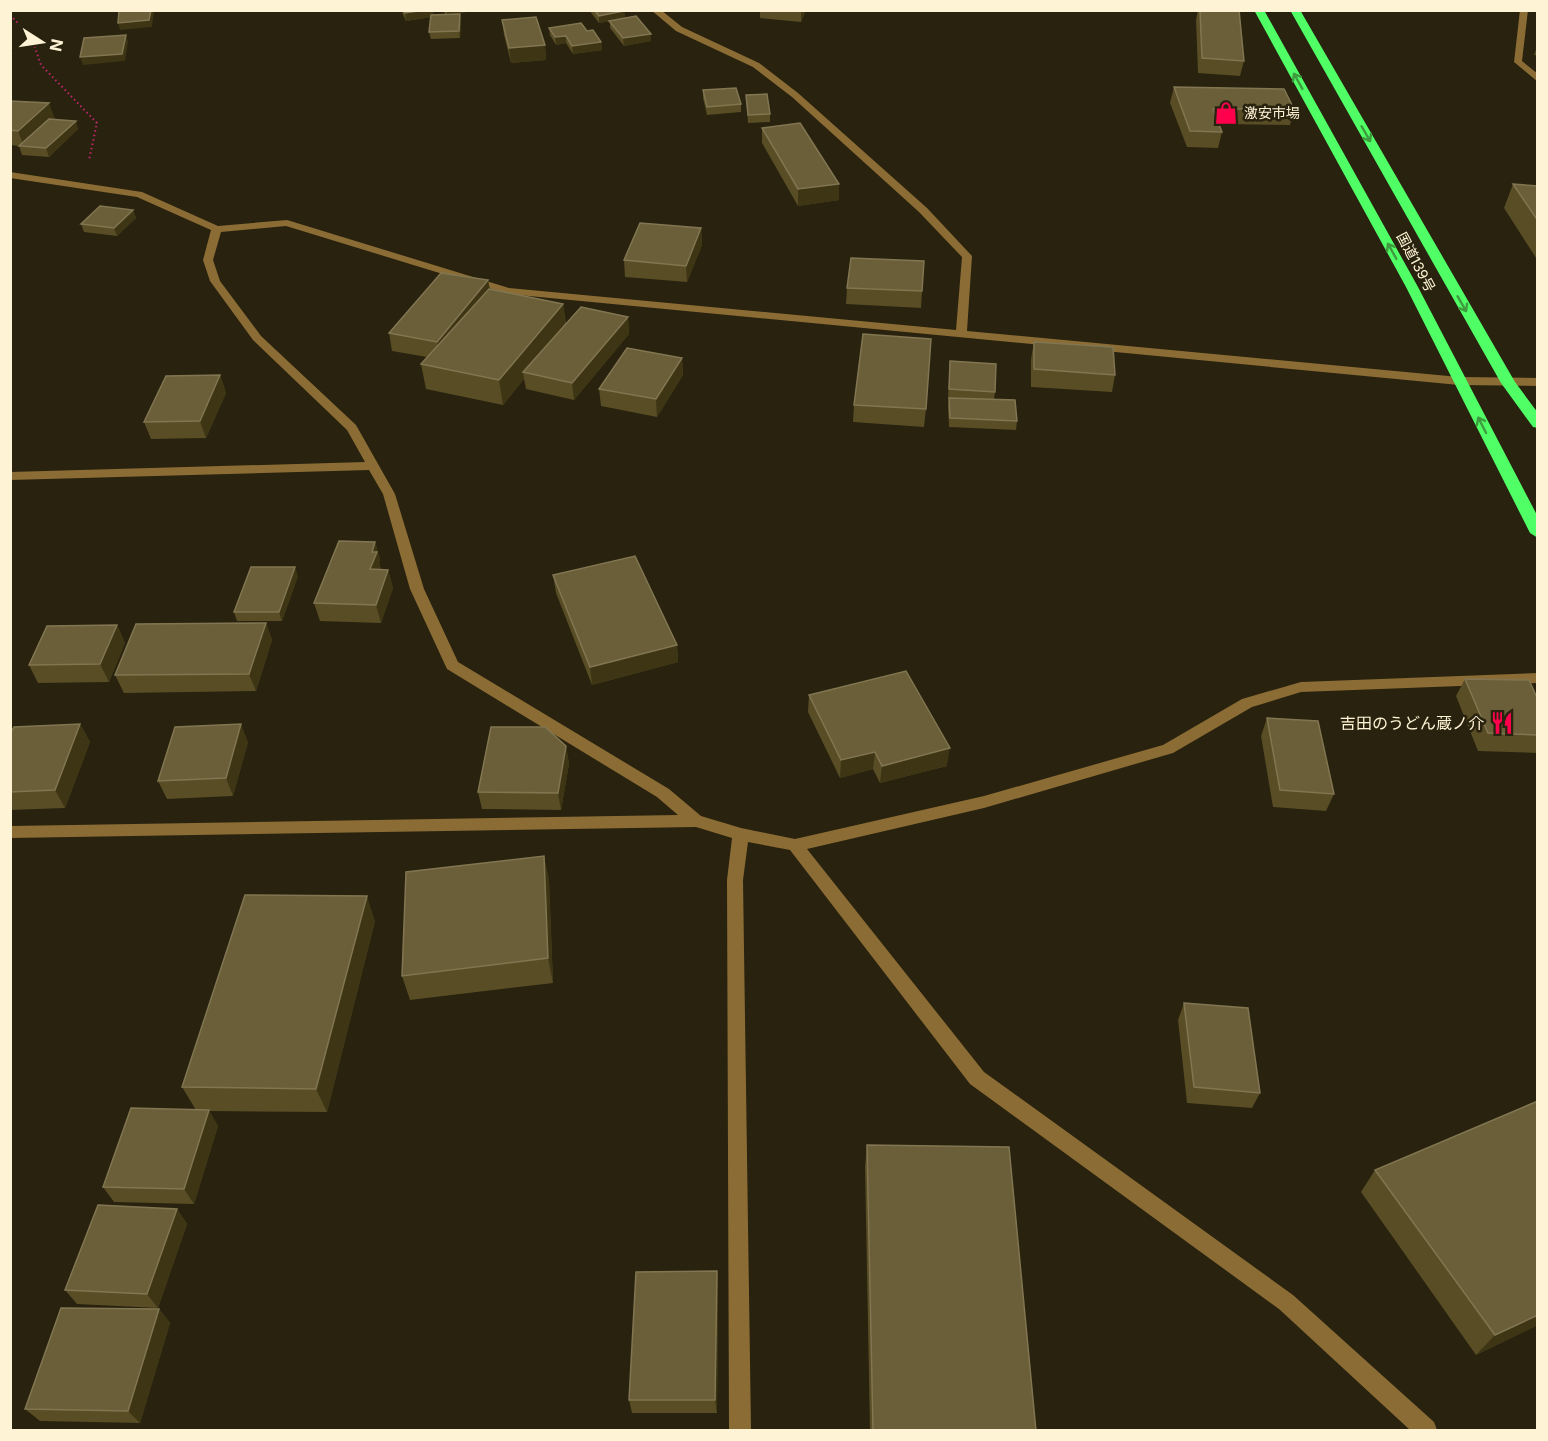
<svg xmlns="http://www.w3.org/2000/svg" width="1548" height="1441" viewBox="0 0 1548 1441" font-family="Inter,'Noto Sans JP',sans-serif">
<rect width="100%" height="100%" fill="#28220e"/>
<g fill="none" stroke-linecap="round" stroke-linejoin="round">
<!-- path -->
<path stroke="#c2266d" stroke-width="2" stroke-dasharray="1.5 3" stroke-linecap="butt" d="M10,15l21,21 10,29 56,58 -8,37"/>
<!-- minor -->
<path fill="#8b6c35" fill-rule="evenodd" d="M651,10h10l21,17 77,36 39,30 129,115 45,48 -5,75 492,46 79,1v8l-79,-1 -951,-91 -222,-68 -65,6 -8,28 7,21 41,55 95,89 39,69 29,95 34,73 211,127 32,27 40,12 54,11 189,-43 179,-51 79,-46 59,-17 237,-9v10l-237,9 -49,15 -79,46 -189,55 -177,41 177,223 309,223 141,127 3,8h-27l-131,-121 -309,-225 -180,-234 -42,-8 -5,38 8,550h-22l-2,-550 5,-42 -36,-11 -686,11v-12l668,-11 -21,-18 -210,-128 -37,-80 -27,-95 -14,-24 -359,10v-8l355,-10 -18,-32 -94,-90 -43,-59 -7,-21 8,-30 -74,-33 -127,-19v-6l132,20 76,34 69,-6 222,68 447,42 6,-73 -43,-45 -127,-115 -39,-30 -77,-36z
M1520,10h8l-6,51 16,13v8l-24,-20z"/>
<!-- highway -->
<path fill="#50ff65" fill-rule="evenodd" d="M1254,10h10l154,277 120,230v21l-8,-5 -124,-246z
M1290,10h10l215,372 23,31v15l-5,-1 -32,-44z"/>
</g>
<!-- wall -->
<path fill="#584d25" d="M401,10h32v5h13l-3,-5h33l-20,4 5,7 -1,17 -29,1 -2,-7 2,-15 -25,4z
M589,10h35l1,8 26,16v7l-27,5 -14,-18v-7l-11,2z
M760,10h46l-5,12 -41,-4z
M1198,10h41l5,51 -4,15 -42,-3 -2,-53z
M502,20l43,25 1,15 -35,3 -7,-28z
M549,28l38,3 14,11 1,8 -29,4 -7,-11 -10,2 -6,-10z
M1538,44v12l-4,-1z
M1174,87l120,22 -4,16 -71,-1 3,8 -4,16 -31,-1 -17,-44z
M703,90l38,14v8l-34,3 -4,-17z
M746,95l24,19v8l-22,1z
M10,101l45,18 23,10 -29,28 -27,-2 -3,-9 -9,-1z
M762,128l77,56v16l-41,6 -36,-63z
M1513,184l25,2v75l-34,-53z
M133,210l3,8 -19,18 -33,-4 -3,-8z
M701,228l1,17 -15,37 -62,-5 -1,-17z
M488,280l2,9 73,15 3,20 62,-7 1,17 -55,66 -48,-11 -2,-10 -21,26 -77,-16 -5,-25 6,-7 -35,-6 -3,-18z
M847,288l75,3 -1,17 -75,-4z
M1034,342l81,33 -3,17 -81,-5v-28z
M682,358l1,17 -26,42 -56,-11 -2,-17z
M950,361l45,31 -1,7 23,22 -1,9 -67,-3 -1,-20 1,-9h-1z
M220,375l6,18 -20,45 -55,1 -7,-17z
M854,405l72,4 -2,18 -71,-5z
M375,542l5,18 -1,2 2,8h7l5,18 -12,35 -61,-2 -6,-18z
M553,575l124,70 1,17 -86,23 -36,-92z
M298,576l-16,45h-45l-3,-9z
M266,623l6,17 -16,51 -132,2 -9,-18z
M117,625l8,18 -16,39 -71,1 -9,-18z
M1465,679l73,21v53l-60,-2 -22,-55z
M809,695l138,71 -67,17 -7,-14 -33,9 -32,-66z
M1267,718l67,76 -8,17 -53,-4 -12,-71z
M80,724l10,18 -25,66 -55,2v-76z
M248,742l-15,54 -66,3 -9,-18z
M566,746l3,18 -8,46 -79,-1 -4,-17z
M544,856l5,25 4,102 -143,17 -8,-24z
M375,921l-48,191 -118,-1 9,15 -24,78 -80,-2 -11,-15 93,-77 -14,-23z
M1184,1003l76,90 -8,15 -65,-5 -9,-83z
M1538,1101v224l-62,30 -115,-163 14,-22z
M867,1145l169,286h-166l-5,-264z
M177,1209l10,15 -29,84 -81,-4 -12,-14z
M717,1271l1,14 -1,128h-85l-3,-13z
M159,1309l11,14 -30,100 -100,-2 -15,-12z"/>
<!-- shaded-wall -->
<path fill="#3d3514" d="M151,10h3l-2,17 -32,3 -2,-7z
M425,10h8l1,7 -28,4 -1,-8z
M447,10h29l-29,6z
M801,10h5l-5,12z
M624,11l1,8 -26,4v-7z
M460,14l1,7 -1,17 -1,-7z
M651,34v7l-27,5 -1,-8z
M126,35l2,7 -3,19 -42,4 -3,-8z
M566,36v7l-10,2 -1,-8z
M601,42l1,8 -29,4 -1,-8z
M545,45l1,15 -35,3 -2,-15z
M49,103l6,16 -31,27 -6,-15z
M76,121l2,8 -29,28 -3,-9z
M839,184v16l-41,6v-17z
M133,210l3,8 -19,18 -3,-8z
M701,228l1,17 -15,37 -1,-16z
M488,280l3,17 -50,62 -4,-17z
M563,304l3,24 -43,44 1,7 -21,26 -4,-25z
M628,317l1,17 -55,66 -2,-17z
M682,358l1,17 -26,42 -1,-18z
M220,375l6,18 -20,45 -6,-17z
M375,542l5,18 -1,2 2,8 -11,-1 2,-17z
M295,567l3,9 -16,45 -3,-9z
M388,570l5,18 -12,35 -5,-18z
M266,623l6,17 -16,51 -7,-17z
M117,625l8,18 -16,39 -9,-18z
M677,645l1,17 -86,23 -2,-18z
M80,724l10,18 -25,66 -10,-18z
M241,724l7,18 -15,54 -7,-18z
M566,746l3,18 -8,46 -3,-17z
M950,748l-3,18 -67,17 2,-17z
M875,752l-2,17 -33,9 1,-18z
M544,856l5,25 4,102 -5,-25z
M367,896l8,25 -48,191 -11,-23z
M209,1110l9,16 -24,78 -10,-15z
M177,1209l10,15 -29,84 -11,-14z
M717,1271l1,14 -1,128 -2,-13z
M159,1309l11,14 -30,100 -12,-12z
M1538,1315v10l-62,30 19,-20z"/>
<!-- building -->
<path fill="#6a5f38" stroke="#817651" stroke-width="1.5" d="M119,10h32l-2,10 -31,3z
M403,10h22l-20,3z
M594,10h30v1l-25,5z
M1200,10h39l5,51 -42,-3z
M460,14l-1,17 -30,1 2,-17z
M636,16l15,18 -28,4 -14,-17z
M536,17l9,28 -36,3 -7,-28z
M581,23l6,8 6,-1 8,12 -29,4 -6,-10 -11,1 -6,-9z
M126,35l-4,19 -42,3 4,-19z
M1174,87l110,2 10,20h-81l9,23 -32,-1z
M736,88l5,16 -34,3 -4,-17z
M767,94l3,20 -22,1 -2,-20z
M10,101l39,2 -31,28 -8,-1z
M49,119l27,2 -30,27 -27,-2z
M800,123l39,61 -41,5 -36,-61z
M1513,184l25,2v35z
M100,206l33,4 -19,18 -33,-4z
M640,223l61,5 -15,38 -62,-6z
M851,258l73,3 -2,30 -75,-3z
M441,273l47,7 -51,62 -48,-9z
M489,289l74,15 -64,76 -78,-16z
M581,307l47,10 -56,66 -49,-11z
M863,334l68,5 -5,70 -72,-4z
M1034,342l79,5 2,28 -81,-6z
M627,348l55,10 -26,41 -57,-10z
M950,361l46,3 -1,28 -46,-3z
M220,375l-20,46 -56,1 22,-46z
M949,398l66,2 2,21 -67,-3z
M339,541l36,1 -3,10h5l-7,17 18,1 -12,35 -62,-2z
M635,556l42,89 -87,22 -37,-92z
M251,567h44l-16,45h-45z
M266,623l-17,51 -134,1 21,-51z
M117,625l-17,39 -71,1 18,-39z
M906,671l44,77 -68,18 -7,-14 -34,8 -32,-65z
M1465,679l64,1 9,20v35l-50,-2z
M1267,718l51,3 16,73 -54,-4z
M80,724l-25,66 -45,2v-58l4,-7z
M241,724l-15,54 -68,3 17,-54z
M491,727h54l21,19 -8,47 -80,-1z
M544,856l4,102 -146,18 4,-104z
M245,895l122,1 -51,193 -134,-2z
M1184,1003l64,5 12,85 -66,-6z
M1538,1101v214l-43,20 -120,-165z
M131,1108l78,2 -25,79 -81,-2z
M867,1145l142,2 27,284h-163z
M98,1205l79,4 -30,85 -82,-4z
M717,1271l-2,129h-86l7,-128z
M61,1308l98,1 -31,102 -103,-2z"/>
<!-- one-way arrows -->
<defs><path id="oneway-shaft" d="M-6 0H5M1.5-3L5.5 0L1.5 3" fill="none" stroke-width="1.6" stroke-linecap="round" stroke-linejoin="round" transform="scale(1.5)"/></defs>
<g stroke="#3e9c3e">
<use href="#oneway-shaft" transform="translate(1298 81) rotate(-119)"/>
<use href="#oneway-shaft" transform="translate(1366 134) rotate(60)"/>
<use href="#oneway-shaft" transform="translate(1392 251) rotate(-119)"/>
<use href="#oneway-shaft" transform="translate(1462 304) rotate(60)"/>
<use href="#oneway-shaft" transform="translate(1482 425) rotate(-117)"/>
</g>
<!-- icons -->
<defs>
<g id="shop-bare" transform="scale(1.8)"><path d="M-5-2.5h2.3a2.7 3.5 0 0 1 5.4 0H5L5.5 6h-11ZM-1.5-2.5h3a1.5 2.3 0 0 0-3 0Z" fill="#ff014c" stroke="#28220e" stroke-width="2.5" paint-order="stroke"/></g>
<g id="restaurant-bare" transform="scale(1.8)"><path d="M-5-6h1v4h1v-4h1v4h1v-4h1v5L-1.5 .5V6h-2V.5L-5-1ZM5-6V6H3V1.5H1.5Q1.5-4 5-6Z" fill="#ff014c" stroke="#28220e" stroke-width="2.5" paint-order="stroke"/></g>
</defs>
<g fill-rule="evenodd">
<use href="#shop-bare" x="1226" y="113"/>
<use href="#restaurant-bare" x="1502" y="723"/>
</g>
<g text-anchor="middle" stroke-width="5" stroke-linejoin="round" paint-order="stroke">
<!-- far-poi labels -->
<g font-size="14" fill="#fff3d5" stroke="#28220e" text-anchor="start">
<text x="1244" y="118">激安市場</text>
</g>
<!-- far-street labels -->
<g font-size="14" fill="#fff3d5" stroke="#28220e">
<text transform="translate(1416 262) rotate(62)" y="5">国道139号</text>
</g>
<!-- poi labels -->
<g font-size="16" fill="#fff3d5" stroke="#28220e" text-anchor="end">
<text x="1484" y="729">吉田のうどん蔵ノ介</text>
</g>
</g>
<!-- border -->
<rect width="1548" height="1441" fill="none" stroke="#fff3d5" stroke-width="24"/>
<!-- north arrow -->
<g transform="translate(42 42) rotate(102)" stroke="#28220e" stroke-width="4.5" paint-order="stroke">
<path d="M0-4.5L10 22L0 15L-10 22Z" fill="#fff3d5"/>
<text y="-9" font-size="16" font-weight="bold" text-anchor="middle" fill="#fff3d5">N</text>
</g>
</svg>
